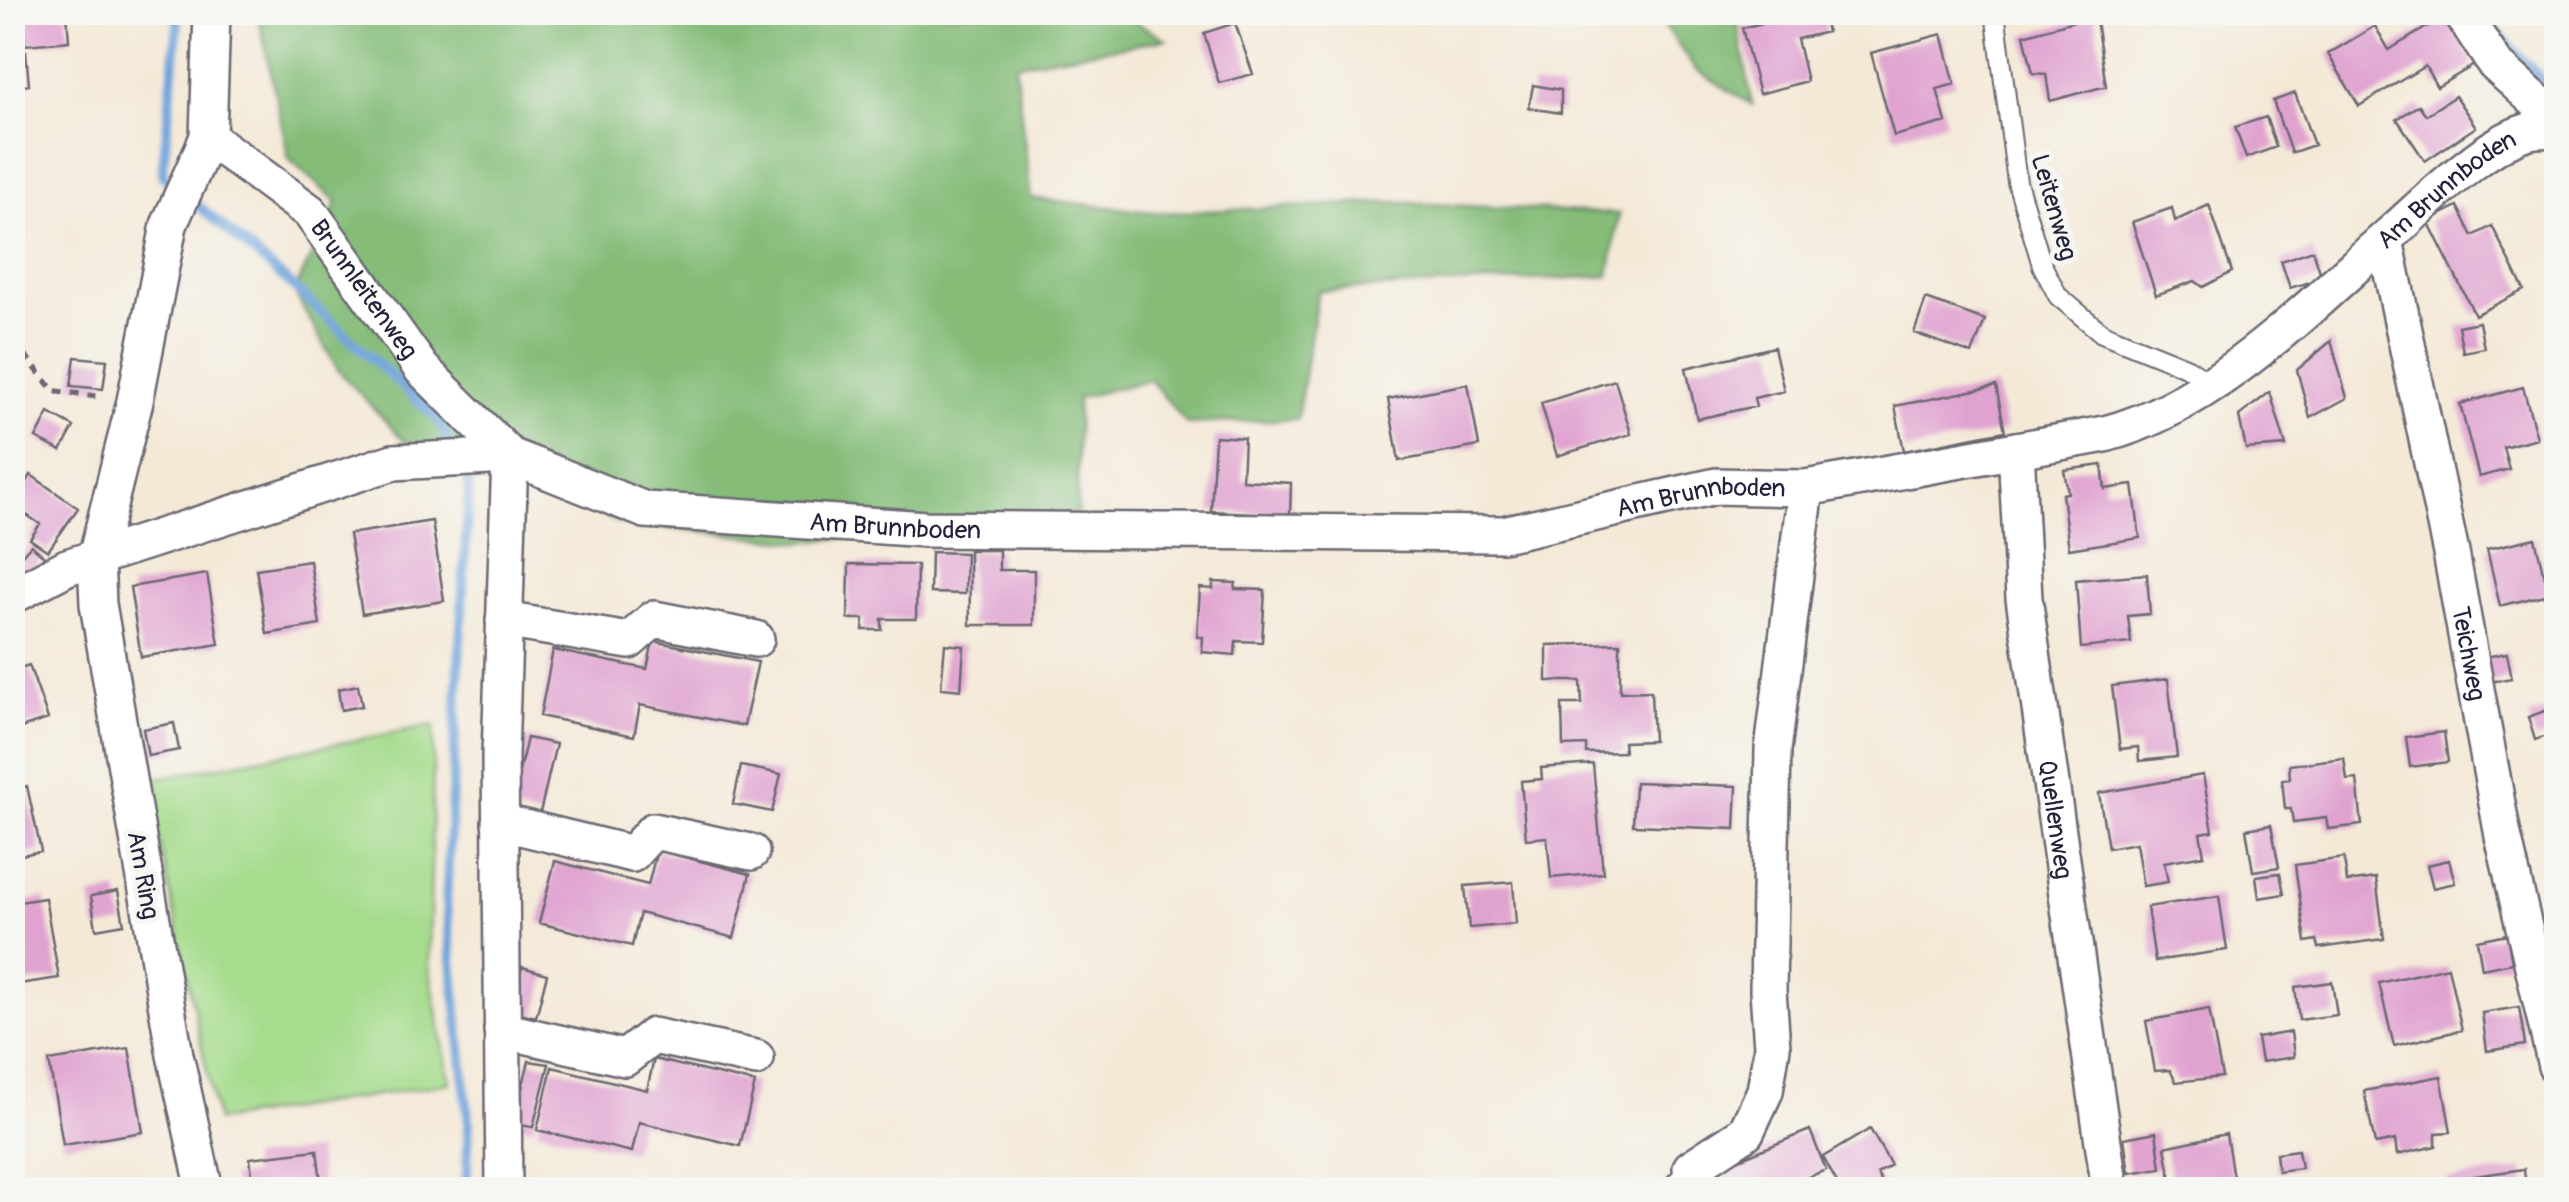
<svg xmlns="http://www.w3.org/2000/svg" width="2569" height="1202" viewBox="0 0 2569 1202" font-family="Pangolin,sans-serif">
<rect width="100%" height="100%" fill="#f6f6f2"/>
<filter id="ink" filterUnits="userSpaceOnUse"><feTurbulence type="fractalNoise" baseFrequency=".01" numOctaves="2"/><feDisplacementMap in="SourceGraphic" scale="20" xChannelSelector="R" yChannelSelector="G"/><feConvolveMatrix kernelMatrix="1 2 1 2 8 2 1 2 1" color-interpolation-filters="sRGB"/></filter>
<filter id="wash" filterUnits="userSpaceOnUse"><feTurbulence type="fractalNoise" baseFrequency=".0048" numOctaves="4" result="noise"/><feDisplacementMap in="SourceGraphic" scale="40" xChannelSelector="R" yChannelSelector="G"/><feGaussianBlur stdDeviation="2.25" result="paint"/><feColorMatrix in="noise" values="0 0 0 0 0 0 0 0 0 0 0 0 0 0 0 0 0 1.4 0 .05"/><feComposite in="paint" operator="in"/></filter>
<g filter="url(#wash)">
<rect width="100%" height="100%" fill="#f4e9d7"/>
<!-- green -->
<path fill="#a6dc8d" stroke="#647f64" stroke-width="2.5" d="M434,725l-5,241 21,117 -233,38 -70,-341z"/>
<!-- forest -->
<path fill="#84bc78" stroke="#536f5a" stroke-width="2.5" d="M258,13h862l46,26 -151,25 16,134 130,15 232,-11 226,12 -10,62 -291,15 -21,128 -110,5 -37,-44 -73,18 1,115 -276,29 -182,-19 -119,-53 -96,-28 -67,-72 -44,-78 43,-90 -48,-43z
M1656,13h80l16,92 -58,-37z"/>
<g fill="none" stroke-linecap="round" stroke-linejoin="round">
<!-- stream -->
<path stroke="#6da2da" stroke-width="10" d="M175,12l3,11 -16,152 126,107 150,137 16,33
M2484,18l72,78
M462,468l7,15 -23,420 23,221 -3,66"/>
</g>
<g id="blocks">
<!-- building -->
<path fill="#e0a3d0" d="M22,12h45l2,29 -44,4z
M1782,12h41l4,20 -30,7 10,42 -48,13 -17,-66 41,-10z
M2095,15l11,71 -56,15 -4,-27 -13,-1 -9,-38z
M2445,16l29,49 -37,22 -12,-21 -66,40 -31,-52 47,-28 14,24z
M1235,23l18,51 -34,9 -15,-50z
M1942,34l13,50 -18,5 9,33 -52,14 -23,-83z
M26,51l3,34 -13,1 -4,-34z
M1533,85l28,5v23l-32,-5z
M2295,93l19,52 -23,8 -18,-52z
M2455,96l21,31 -51,34 -28,-42 22,-14 7,10z
M2266,117l10,30 -30,11 -11,-31z
M2209,205l23,67 -29,15 -8,-6 -39,14 -24,-73 40,-14 3,13z
M2458,206l15,30 19,-10 32,64 -49,25 -47,-94z
M2313,250l9,28 -32,10 -9,-27z
M12,274l6,1 -3,27h-3z
M1926,299l59,21 -13,34 -58,-21z
M2479,322l5,26 -21,4 -5,-26z
M2331,341l16,57 -37,20 -13,-48z
M1774,347l10,44 -30,7 2,8 -59,13 -11,-51z
M75,357l32,3 -4,29 -32,-3z
M1615,380l16,54 -74,22 -16,-53z
M1468,384l11,62 -80,15 -11,-62z
M1996,386l9,45 -101,20 -9,-45z
M2523,387l14,51 -34,9 6,22 -30,8 -19,-73z
M2270,392l16,54 -40,3 -7,-33z
M49,413l25,14 -13,24 -25,-13z
M1215,436l29,2 -2,42 49,3 -1,32 -79,-4z
M2102,465l3,24 28,-4 7,53 -71,11 -7,-55 6,-1 -4,-23z
M31,475l47,33 -30,43 -18,-12 10,-15 -28,-19z
M432,521l12,80 -82,13 -13,-80z
M2535,538l13,56 -48,12 -13,-57z
M31,545l13,11 -16,19 -13,-12z
M969,550h30v20h35v55h-64z
M931,552l35,1 -1,41 -35,-1z
M310,561l10,64 -53,9 -11,-65z
M849,564l68,1 -1,54h-34v11h-19l1,-11h-16z
M207,574l12,70 -78,13 -11,-70z
M2147,574l3,40 -22,2 3,27 -50,5 -5,-68z
M1213,582l23,1 -1,6 30,1 -3,52 -26,-1 -1,14 -33,-3 1,-15h-6l3,-49 13,1z
M653,641l105,21 -14,64 -104,-21 -6,31 -94,-20 13,-66 94,19z
M1620,643v49l31,-1 2,50 -30,1 1,10 -38,1v-8l-23,1 -1,-42h20l-1,-23h-34v-36z
M945,644l19,2 -3,44 -20,-2z
M2507,653l5,25 -27,5 -5,-25z
M29,665l19,54 -36,12v-60z
M2168,679l9,78 -38,4 -1,-14 -18,2 -8,-63z
M358,685l4,21 -21,4 -3,-21z
M2556,707v26l-21,7 -7,-23z
M174,723l5,27 -31,6 -5,-27z
M2444,732l4,30 -38,5 -4,-30z
M527,738l29,6 -17,73 -29,-7z
M2344,758l3,22 10,-1 5,46 -34,4 -2,-11 -33,4 -2,-13h-6l-3,-29 8,-1 -1,-14z
M1593,764l10,109 -52,5 -4,-41 -21,2 -5,-58 21,-2 -1,-11z
M741,766l40,8 -9,38 -39,-8z
M2203,775l10,56 -13,2 4,22 -40,7 4,20 -25,4 -7,-43 -28,5 -9,-55z
M1635,782l102,4 -2,43 -102,-4z
M27,786l14,65 -29,6v-67z
M2271,825l8,42 -26,4 -7,-42z
M657,850l93,24 -16,64 -94,-25 -8,33 -93,-23 16,-62 93,24z
M2344,858l3,24 29,-4 8,61 -65,9 -2,-8 -11,2 -11,-77z
M2556,859v36h-1l-9,-34z
M2449,860l6,23 -22,5 -6,-23z
M2280,873l4,21 -25,4 -3,-22z
M1513,882l3,42 -47,4 -4,-42z
M118,891l6,33 -28,5 -5,-33z
M2219,896l8,54 -72,11 -8,-54z
M45,898l14,80 -47,7v-82z
M2556,927v28l-10,2 -4,-28z
M2507,934l5,29 -30,6 -5,-29z
M522,967l25,7 -11,43 -25,-6z
M2448,967l14,63 -68,16 -15,-63z
M2332,982l5,33 -38,5 -4,-33z
M2519,1007l6,38 -38,6 -5,-38z
M2209,1009l13,68 -46,5 -6,-12 -15,1 -9,-50z
M2291,1032l3,25 -33,5 -4,-24z
M129,1048l14,84 -80,13 -14,-84z
M654,1059l101,24 -15,63 -101,-24 -7,30 -95,-22 15,-63 95,23z
M529,1061l20,3 -16,63 -20,-3z
M2441,1076l10,56 -15,1v13l-39,9 -2,-15 -20,4 -11,-53z
M1870,1129l21,36 -14,9 9,16h-45l-18,-33z
M1810,1130l16,40 -23,9 4,11h-90l-7,-19z
M2156,1132l5,36 -32,5 -5,-35z
M2226,1134l9,56h-62l-8,-43z
M317,1150l5,40h-88l-2,-13 20,-2 -2,-17z
M2298,1150l3,18 -23,3 -2,-18z
M2524,1169l2,21h-79l-1,-10z"/>
</g>
</g>
<g filter="url(#ink)">
<use href="#blocks" fill-opacity="0" stroke="#6c6872" stroke-width="2.5"/>
<g fill="none" stroke-linecap="round" stroke-linejoin="round">
<!-- service casing -->
<g stroke="#6c6872" stroke-width="22">
<path id="service" d="M1995,12l22,170 25,83 16,31 44,37 86,35 22,15
M1668,1190l23,-22"/>
</g>
<!-- minor casing -->
<g stroke="#6c6872" stroke-width="40">
<g id="minor">
<path d="M2461,12l34,52 61,55"/>
<path d="M208,137l4,-125"/>
<path id="s1" d="M2385,240l66,313 52,283 53,230"/>
<path id="s2" d="M2016,450l8,148 86,592"/>
<path id="s3" d="M12,596l55,-29 326,-105 117,-6 135,54 281,19 577,5 213,-48 90,2 299,-54c110,-29 203,-127 287,-201 32,-29 93,-89 134,-101 9,-3 21,-2 30,-3"/>
<path d="M504,620l125,21 25,-22 102,20"/>
<path d="M500,822l132,32 21,-23 98,21"/>
<path d="M502,1030l123,28 28,-22 103,22"/>
<path d="M1691,1168l55,-36 19,-41 7,-44 -4,-57 5,-240 33,-262"/>
<path id="s4" d="M205,1190l-30,-135 -48,-282 -29,-169 -2,-46 39,-157 34,-176 39,-88 102,75 112,157 88,87 -10,300 4,434"/>
</g>
</g>
<!-- path -->
<path stroke="#6c6872" stroke-width="6" stroke-dasharray="8 8" stroke-linecap="butt" d="M12,347l8,2 34,42 46,6"/>
<!-- service -->
<use href="#service" stroke="#fff" stroke-width="18"/>
<!-- minor -->
<use href="#minor" stroke="#fff" stroke-width="35"/>
</g>
</g>
<g text-anchor="middle" stroke-width="10" stroke-linejoin="round" paint-order="stroke">
<!-- street labels -->
<g font-size="25" fill="#22223b" stroke="#f6f6f2">
<text dy="9" stroke="none"><textPath href="#s3" startOffset="2562">Am Brunnboden</textPath></text>
<text transform="translate(2055 207) rotate(74)" y="9">Leitenweg</text>
<text dy="9" stroke="none"><textPath href="#s4" startOffset="1300">Brunnleitenweg</textPath></text>
<text dy="9" stroke="none"><textPath href="#s3" startOffset="1728">Am Brunnboden</textPath></text>
<text dy="9" stroke="none"><textPath href="#s3" startOffset="918">Am Brunnboden</textPath></text>
<text dy="9" stroke="none"><textPath href="#s1" startOffset="422">Teichweg</textPath></text>
<text dy="9" stroke="none"><textPath href="#s2" startOffset="372">Quellenweg</textPath></text>
<text transform="translate(144 875) rotate(80)" y="9">Am Ring</text>
</g>
</g>
<!-- margin -->
<rect width="2569" height="1202" fill="none" stroke="#f6f6f2" stroke-width="50"/>
</svg>
